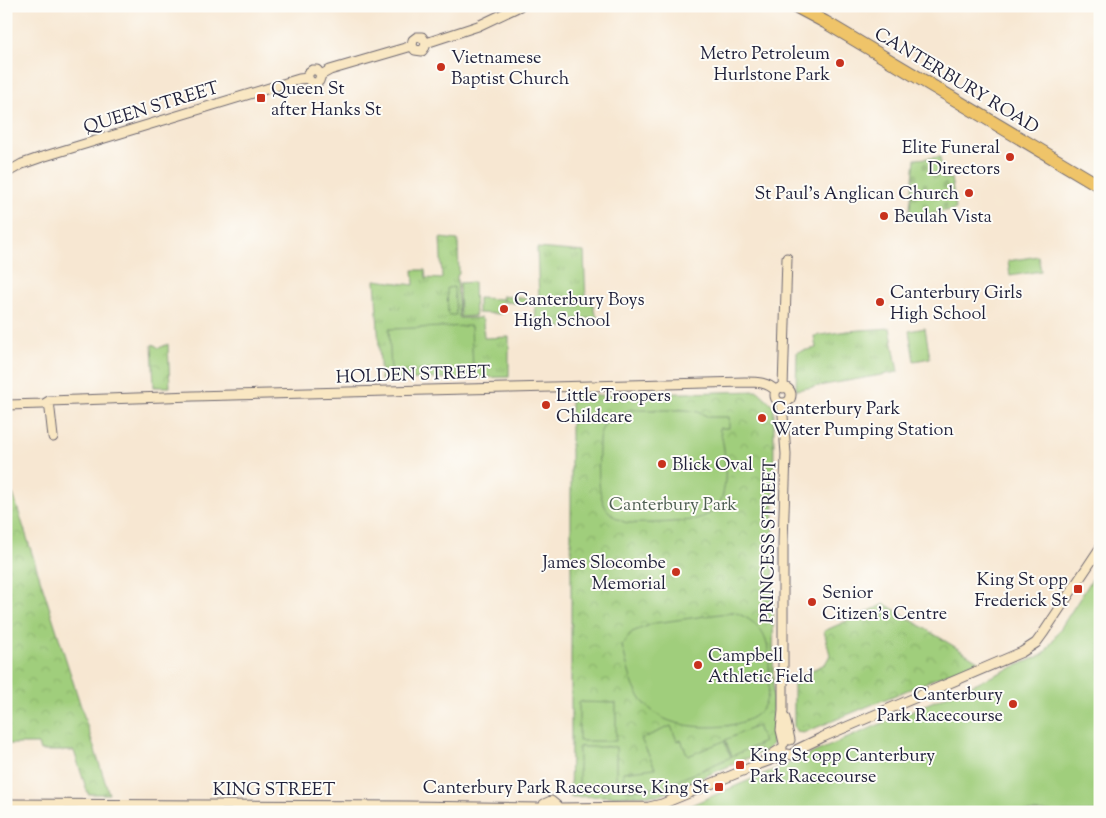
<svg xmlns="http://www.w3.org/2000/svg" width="1106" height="818" viewBox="0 0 1106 818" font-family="'Sorts Mill Goudy',serif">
<defs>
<pattern id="grass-tufts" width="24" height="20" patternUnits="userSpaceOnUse" patternTransform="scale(1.25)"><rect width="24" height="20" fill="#a0ce7c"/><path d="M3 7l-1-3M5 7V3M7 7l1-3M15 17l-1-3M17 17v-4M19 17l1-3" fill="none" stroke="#8ab16c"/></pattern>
<pattern id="cemetery-stones" width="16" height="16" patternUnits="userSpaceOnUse" patternTransform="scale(1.25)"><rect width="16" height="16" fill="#a0ce7c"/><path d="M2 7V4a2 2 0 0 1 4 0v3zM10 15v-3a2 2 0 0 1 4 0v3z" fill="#8ab16c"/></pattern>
<pattern id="park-crowns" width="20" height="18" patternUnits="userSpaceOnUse" patternTransform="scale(1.25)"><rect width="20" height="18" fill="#a0ce7c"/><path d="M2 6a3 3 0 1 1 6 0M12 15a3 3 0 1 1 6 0" fill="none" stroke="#8ab16c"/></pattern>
</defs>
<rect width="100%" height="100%" fill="#fdfcf7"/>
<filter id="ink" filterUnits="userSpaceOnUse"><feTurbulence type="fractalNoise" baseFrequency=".02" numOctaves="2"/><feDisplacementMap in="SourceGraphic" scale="10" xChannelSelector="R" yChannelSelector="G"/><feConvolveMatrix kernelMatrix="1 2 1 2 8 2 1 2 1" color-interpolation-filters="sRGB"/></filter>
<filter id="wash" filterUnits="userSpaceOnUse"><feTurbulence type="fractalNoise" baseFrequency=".0096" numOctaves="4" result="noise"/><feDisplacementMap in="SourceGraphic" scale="20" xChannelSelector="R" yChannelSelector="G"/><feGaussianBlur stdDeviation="1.12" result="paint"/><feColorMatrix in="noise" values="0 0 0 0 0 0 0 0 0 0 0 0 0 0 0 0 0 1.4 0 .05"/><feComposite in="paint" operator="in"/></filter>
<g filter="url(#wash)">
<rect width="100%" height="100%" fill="#f7e7d2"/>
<!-- grass -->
<path fill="url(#grass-tufts)" stroke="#61785c" d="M440,238l18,2 1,33 -2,3 2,42h22l2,3 1,17 25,-1v40l-128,3 -6,-100 39,5 -1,-15h12l1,8 16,1z
M537,248l47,4 2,50 8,3v6l4,7 -32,1v8l-25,1 -1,-8h-5l1,-15 -31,-3 -2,-3 -1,-3 37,4z
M890,328l8,44 -102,18 1,-38 19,-4 -2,-12 33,-5z"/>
<!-- cemetery -->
<path fill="url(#cemetery-stones)" stroke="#61785c" d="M940,157l3,22 8,-1 5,31 -47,9 6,-59z"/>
<!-- park -->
<path fill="url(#park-crowns)" stroke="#61785c" d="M153,344l6,4 9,-4 2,43h-16l-2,-42z
M758,391l16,15 -1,317 -1,21 -5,6 -106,45 -91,2 1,-54v-347z
M13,494l96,300h-21l-14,-43h-34l-2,-7h-32v-248z
M885,604l93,57 -175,72 -6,-1 -3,-5v-49l31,-14 5,-9 -6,-24z"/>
<!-- pitch -->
<path fill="#a0ce7c" stroke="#61785c" d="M1038,256l3,15 -31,5 -2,-15z
M474,282l1,34 -15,1 -1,-34z
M454,287l2,28h-8l-1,-27z
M478,298l25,1 -1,15 -24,-1z
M471,326l2,43 -82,3 -2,-43z
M925,328l5,30 -16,3 -5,-30z
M632,410h55l11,2 11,5h20v11h-10c7,18 11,65 -3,81 -5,5 -13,8 -20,10 -10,3 -63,6 -72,3 -7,-3 -14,-8 -18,-14 -10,-15 -7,-45 -7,-63 -1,-21 14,-32 33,-35z
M1100,567v245h-425l369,-158z
M734,612c33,13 36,31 35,64 0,11 0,23 -7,33 -17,23 -74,21 -97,10 -7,-3 -14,-9 -19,-14 -15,-15 -18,-39 -24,-59l10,-14 23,-9z
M579,702l37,1v38h-37z
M671,726l6,15 4,-1 7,16 36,-15 7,16 -68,30 -38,3 -2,-18 32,-4 -14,-29z
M757,726l7,16 -32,14 -7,-16z
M579,747h37v39l-37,-1z"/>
</g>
<g filter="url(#ink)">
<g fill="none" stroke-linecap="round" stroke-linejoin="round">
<!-- secondary casing -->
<g stroke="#6d6770" stroke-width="11">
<path id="secondary" d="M426,43l52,-17 42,-20
M412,46l1,-6 4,-3h5l4,6
M412,46l3,4 7,1 3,-4 1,-4
M321,75l9,-5 82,-24
M308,78v-5l4,-3h5l4,5
M308,78c2,5 7,6 11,3l2,-6
M6,173l16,-9 20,-7 257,-78 9,-1
M775 395a8 8 0 1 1 16 0a8 8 0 1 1-16 0Z
M783,388l4,-130
M49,401l4,36
M782,403l4,51 -3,88v169l-2,19 3,13
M6,405l38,-1 5,-3 144,-5 552,-14c12,0 23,0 31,9
M785,718l5,22
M765,759l17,-11
M6,804l402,2 134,2
M557,808l92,-1 13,-3 95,-39 30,-11 6,1 5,-6 25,-12 199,-85 14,-9 8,-11 56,-84
M543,812l1,-8 7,-3 6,5 -1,6"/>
</g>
<!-- highway casing -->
<g stroke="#6d6770" stroke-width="14">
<path id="highway" d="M795,6l30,16 275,164"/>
</g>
<!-- secondary -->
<use href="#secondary" stroke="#f9e7c3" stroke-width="9"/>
<!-- highway -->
<use href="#highway" stroke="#efc469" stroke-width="12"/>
</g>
</g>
<!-- markers -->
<g fill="#c8321e" stroke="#fdfcf7" stroke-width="2">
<circle cx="840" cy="63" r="5"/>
<circle cx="441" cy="67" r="5"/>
<rect x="256" y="93" width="10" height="10" rx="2.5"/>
<circle cx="1010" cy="157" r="5"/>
<circle cx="969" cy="193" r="5"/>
<circle cx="884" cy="216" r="5"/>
<circle cx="880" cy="302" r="5"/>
<circle cx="504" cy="309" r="5"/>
<circle cx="546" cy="405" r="5"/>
<circle cx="762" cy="418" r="5"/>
<circle cx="662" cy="464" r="5"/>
<circle cx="676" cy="572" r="5"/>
<rect x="1073" y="584" width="10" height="10" rx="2.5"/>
<circle cx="812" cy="602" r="5"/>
<circle cx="698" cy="665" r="5"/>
<circle cx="1013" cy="704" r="5"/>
<rect x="735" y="760" width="10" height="10" rx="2.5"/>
<rect x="714" y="782" width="10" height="10" rx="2.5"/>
</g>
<g text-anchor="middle" stroke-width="4" stroke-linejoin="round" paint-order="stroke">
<!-- poi labels -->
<g font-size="18" fill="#22223b" stroke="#fdfcf7" text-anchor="start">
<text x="830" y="59" text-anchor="end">Metro Petroleum<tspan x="830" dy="21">Hurlstone Park</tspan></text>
<text x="451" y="63">Vietnamese<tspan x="451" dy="21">Baptist Church</tspan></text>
<text x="271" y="94">Queen St<tspan x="271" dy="21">after Hanks St</tspan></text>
<text x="1000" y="153" text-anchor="end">Elite Funeral<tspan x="1000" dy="21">Directors</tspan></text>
<text x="959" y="199" text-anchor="end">St Paul's Anglican Church</text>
<text x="894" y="222">Beulah Vista</text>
<text x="890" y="298">Canterbury Girls<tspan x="890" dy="21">High School</tspan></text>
<text x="514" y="305">Canterbury Boys<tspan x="514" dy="21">High School</tspan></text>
<text x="556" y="401">Little Troopers<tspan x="556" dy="21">Childcare</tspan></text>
<text x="772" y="414">Canterbury Park<tspan x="772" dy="21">Water Pumping Station</tspan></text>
<text x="672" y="470">Blick Oval</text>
<text x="666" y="568" text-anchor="end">James Slocombe<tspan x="666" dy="21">Memorial</tspan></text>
<text x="1068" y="585" text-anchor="end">King St opp<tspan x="1068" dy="21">Frederick St</tspan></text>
<text x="822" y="598">Senior<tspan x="822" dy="21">Citizen's Centre</tspan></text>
<text x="708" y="661">Campbell<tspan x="708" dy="21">Athletic Field</tspan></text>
<text x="1003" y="700" text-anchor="end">Canterbury<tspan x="1003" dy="21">Park Racecourse</tspan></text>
<text x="750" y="761">King St opp Canterbury<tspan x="750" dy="21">Park Racecourse</tspan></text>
<text x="709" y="793" text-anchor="end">Canterbury Park Racecourse, King St</text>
</g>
<!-- street labels -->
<g font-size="18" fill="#22223b" stroke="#fdfcf7">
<text transform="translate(957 80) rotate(31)" y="6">CANTERBURY ROAD</text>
<text transform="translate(151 107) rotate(-17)" y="6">QUEEN STREET</text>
<text transform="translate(413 374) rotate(-2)" y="6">HOLDEN STREET</text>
<text transform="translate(768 541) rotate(-89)" y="6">PRINCESS STREET</text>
<text x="274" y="795">KING STREET</text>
</g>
<!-- park labels -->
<g font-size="18" fill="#4e5e52" stroke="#fdfcf7">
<text x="673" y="510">Canterbury Park</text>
</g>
</g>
<!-- margin -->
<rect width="1106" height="818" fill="none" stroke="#fdfcf7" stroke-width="25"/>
</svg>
